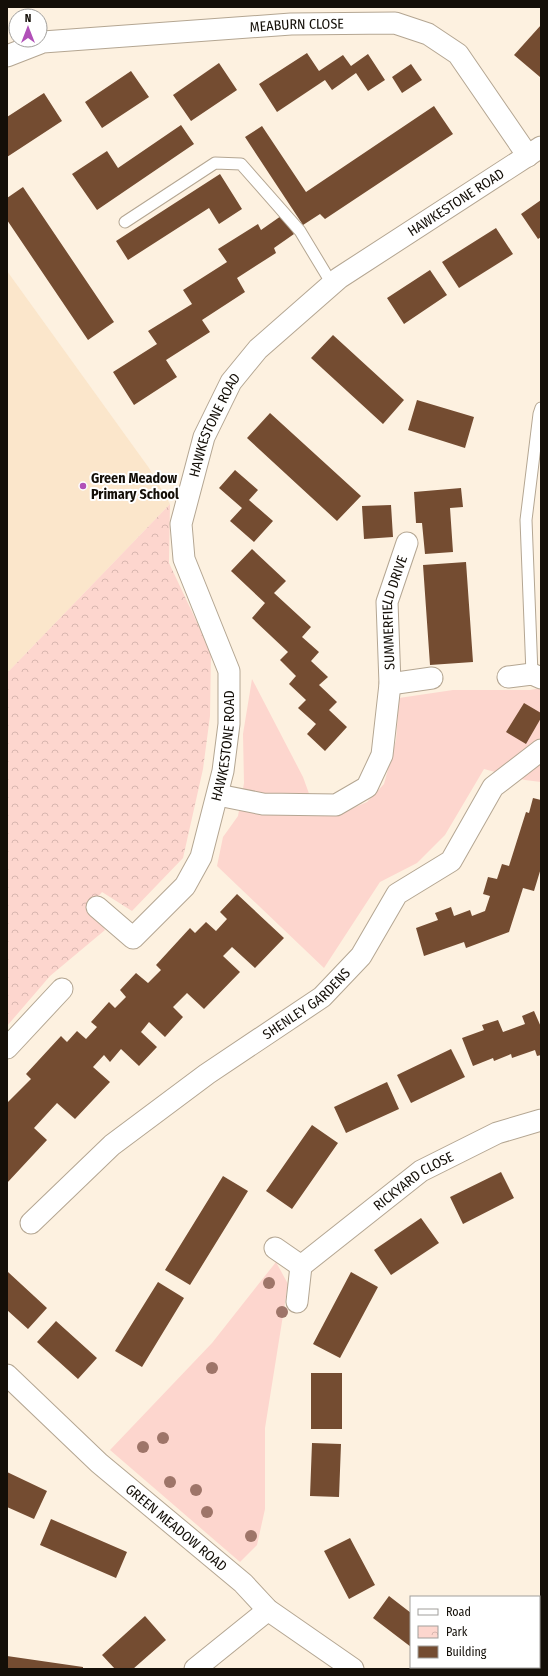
<svg xmlns="http://www.w3.org/2000/svg" width="548" height="1676" viewBox="0 0 548 1676" font-family="'Fira Sans Condensed',sans-serif">
<defs>
<pattern id="park-crowns" width="20" height="18" patternUnits="userSpaceOnUse"><rect width="20" height="18" fill="#fdd6ce"/><path d="M2 6a3 3 0 1 1 6 0M12 15a3 3 0 1 1 6 0" fill="none" stroke="#d8b6af"/></pattern>
</defs>
<rect width="100%" height="100%" fill="#fdf1e0"/>
<!-- built -->
<path fill="#fbe6cb" d="M7,271l142,197 21,36 -163,169z"/>
<!-- green -->
<path fill="#fdd6ce" d="M252,679l51,98 13,36 23,1 28,-12 17,-18 12,-44 3,-42 54,-8h77l11,-2v94l-16,-2 -41,-11 -39,66 -28,28 -37,19 -56,86 -107,-102 6,-29 15,-21 6,-33 -1,-49z
M276,1262l12,22 -23,144v81l-8,36 -17,17 -130,-112 102,-107z"/>
<!-- park -->
<path fill="url(#park-crowns)" d="M170,504l-1,59 42,89 -1,64 -7,53 -20,89 -51,53 -30,-19 -13,16 16,22 -55,46 -43,50v-353z"/>
<!-- building -->
<path fill="#744c31" d="M541,25v51l-1,1 -26,-22z
M307,53l12,18 24,-16 8,11 17,-12 17,26 -17,11 -12,-18 -24,17 -7,-10 -48,32 -18,-28z
M219,63l18,27 -46,31 -18,-26z
M411,64l11,16 -20,13 -10,-16z
M131,71l18,26 -47,31 -17,-26z
M44,93l18,28 -55,36v-40z
M434,106l19,28 -128,85 -5,-5 -17,11 -58,-88 17,-11 44,66z
M181,125l13,19 -97,66 -25,-36 35,-23 11,17z
M220,174l22,35 -23,15 -10,-16 -81,52 -12,-19z
M23,187l91,135 -26,18 -81,-120v-22z
M541,200v37l-3,2 -17,-25z
M281,216l13,18 -20,14 2,5 -39,25 8,14 -43,28 8,12 -44,28 11,17 -43,28 -21,-33 44,-28 -9,-13 44,-27 -9,-14 44,-28 -9,-13 40,-25 3,6z
M496,228l17,26 -54,34 -17,-26z
M430,270l17,25 -43,29 -17,-26z
M333,335l71,65 -21,24 -72,-66z
M417,400l57,17 -9,31 -57,-18z
M270,413l91,83 -24,25 -90,-83z
M235,470l23,20 -9,10 24,21 -19,21 -24,-21 12,-13 -23,-20z
M461,488l2,19 -13,1 3,44 -28,2 -3,-31h-6l-2,-31z
M391,505l2,32 -29,2 -2,-33z
M252,549l34,32 -12,12 37,34 -9,10 17,15 -8,9 17,16 -9,8 18,17 -8,8 18,17 -22,24 -18,-17 9,-10 -18,-16 8,-8 -17,-16 7,-8 -16,-16 8,-8 -36,-34 13,-15 -34,-32z
M466,562l7,100 -43,3 -7,-100z
M524,703l17,10v5l-15,26 -20,-12z
M533,798l8,2v68l-7,23 -11,-3 -14,44 -43,16 -2,-6 -40,14 -8,-28 22,-8 -3,-7 16,-6 3,9 16,-6 2,6 13,-5 5,-15 -7,-2 5,-17 9,2 5,-15 7,2 17,-54 3,1z
M237,894l47,44 -29,30 -23,-21 -9,9 17,16 -36,37 -17,-16 -14,14 10,10 -18,20 -16,-15 -8,10 16,15 -18,19 -18,-17 -11,13 -6,-7 -11,12 17,15 -35,37 -18,-16 -23,25 13,12 -40,43v-80l24,-24 -5,-5 35,-38 6,6 10,-11 9,8 11,-12 -6,-5 18,-20 6,6 11,-11 -6,-7 16,-17 12,10 13,-13 -5,-5 34,-37 5,5 11,-11 10,9 11,-12 -7,-7z
M534,1011l7,16v28l-4,1 -2,-6 -23,8 -1,-4 -17,7 -1,-3 -20,8 -11,-28 22,-8 -2,-5 16,-5 5,12 22,-8 -3,-8z
M451,1049l14,28 -54,26 -14,-28z
M387,1082l12,27 -53,24 -12,-26z
M312,1125l26,18 -46,66 -26,-18z
M501,1172l13,26 -51,26 -13,-27z
M223,1176l25,15 -58,94 -25,-15z
M421,1218l18,25 -48,32 -17,-25z
M8,1272l39,36 -19,21 -21,-19z
M351,1272l27,15 -38,71 -27,-14z
M158,1282l26,16 -42,69 -27,-16z
M56,1321l41,37 -19,21 -41,-37z
M311,1373h31v56h-31z
M312,1443l29,1 -2,53 -29,-1z
M7,1472l40,19 -13,28 -27,-12z
M51,1519l76,33 -11,26 -76,-33z
M350,1538l25,47 -26,14 -25,-48z
M389,1596l22,17v34l-38,-29z
M145,1616l21,24 -33,29h-18l-13,-14z
M539,1622l2,1v26l-2,5z
M7,1656l76,11v2h-76z
M434,1667h46l2,2h-45z
M515,1667h18l-1,2h-13z"/>
<g fill="none" stroke-linecap="round" stroke-linejoin="round">
<!-- service casing -->
<g stroke="#b4a692" stroke-width="13">
<path id="service" d="M125,222l90,-59 26,1 59,67 32,53
M532,674l-6,-154 13,-106 2,-6"/>
</g>
<!-- minor casing -->
<g stroke="#b4a692" stroke-width="23">
<g id="minor">
<path id="s1" d="M7,56l36,-14 248,-18 104,-1 33,11 30,20 70,102"/>
<path d="M508,677l24,-3 9,4"/>
<path d="M390,684l42,-6"/>
<path id="s2" d="M218,795l45,9 73,1 31,-18 15,-32 8,-71 -3,-82 20,-59"/>
<path id="s3" d="M97,907l36,31 52,-52 16,-29 22,-86 6,-47v-53l-45,-112 -3,-35 23,-87 27,-55 27,-33 81,-71 202,-131"/>
<path d="M7,1048l55,-59"/>
<path id="s4" d="M31,1223l81,-78 95,-71 115,-77 39,-41 36,-62 54,-33 42,-74 48,-37"/>
<path id="s5" d="M275,1248l26,18 120,-95 76,-38 44,-13"/>
<path d="M297,1302l4,-36"/>
<path id="s6" d="M7,1375l92,88 144,120 25,27 85,59"/>
<path d="M195,1669l73,-59"/>
</g>
</g>
<!-- service -->
<use href="#service" stroke="#fff" stroke-width="11"/>
<!-- minor -->
<use href="#minor" stroke="#fff" stroke-width="21"/>
</g>
<!-- trees -->
<g fill="#9e7569">
<circle cx="269" cy="1283" r="6"/>
<circle cx="282" cy="1312" r="6"/>
<circle cx="212" cy="1368" r="6"/>
<circle cx="163" cy="1438" r="6"/>
<circle cx="143" cy="1447" r="6"/>
<circle cx="170" cy="1482" r="6"/>
<circle cx="196" cy="1490" r="6"/>
<circle cx="207" cy="1512" r="6"/>
<circle cx="251" cy="1536" r="6"/>
</g>
<!-- markers -->
<circle fill="#b150b8" stroke="#fff" stroke-width="1.5" cx="83" cy="486" r="4"/>
<g text-anchor="middle" stroke-width="4" stroke-linejoin="round" paint-order="stroke">
<!-- street labels -->
<g font-size="14" fill="#140f08" stroke="#fff">
<text dy="5" stroke="none"><textPath href="#s1" startOffset="293">MEABURN CLOSE</textPath></text>
<text dy="5" stroke="none"><textPath href="#s3" startOffset="940">HAWKESTONE ROAD</textPath></text>
<text dy="5" stroke="none"><textPath href="#s3" startOffset="604">HAWKESTONE ROAD</textPath></text>
<text dy="5" stroke="none"><textPath href="#s2" startOffset="334">SUMMERFIELD DRIVE</textPath></text>
<text dy="5" stroke="none"><textPath href="#s3" startOffset="268">HAWKESTONE ROAD</textPath></text>
<text dy="5" stroke="none"><textPath href="#s4" startOffset="353">SHENLEY GARDENS</textPath></text>
<text dy="5" stroke="none"><textPath href="#s5" startOffset="173">RICKYARD CLOSE</textPath></text>
<text dy="5" stroke="none"><textPath href="#s6" startOffset="228">GREEN MEADOW ROAD</textPath></text>
</g>
<!-- poi labels -->
<g font-size="14" font-weight="bold" fill="#140f08" stroke="#fff" text-anchor="start">
<text x="91" y="483">Green Meadow<tspan x="91" dy="16">Primary School</tspan></text>
</g>
</g>
<!-- border -->
<rect width="548" height="1676" fill="none" stroke="#140f08" stroke-width="16"/>
<!-- legend -->
<rect x="410" y="1596" width="130" height="72" fill="#ffffff" stroke="#a19f9c"/>
<rect x="418" y="1609" width="20" height="6" fill="#ffffff" stroke="#a19f9c"/>
<text x="446" y="1616" font-size="12" fill="#140f08">Road</text>
<rect x="418" y="1626" width="20" height="12" fill="url(#park-crowns)" stroke="#a19f9c"/>
<text x="446" y="1636" font-size="12" fill="#140f08">Park</text>
<rect x="418" y="1646" width="20" height="12" fill="#744c31" stroke="#a19f9c"/>
<text x="446" y="1656" font-size="12" fill="#140f08">Building</text>
<!-- north arrow -->
<g transform="translate(28 28)"><circle r="19" fill="#ffffff" stroke="#a19f9c"/>
<path d="M0-3L7 15L0 10L-7 15Z" fill="#b150b8"/>
<text y="-6" font-size="11" font-weight="bold" text-anchor="middle" fill="#140f08">N</text>
</g>
</svg>
